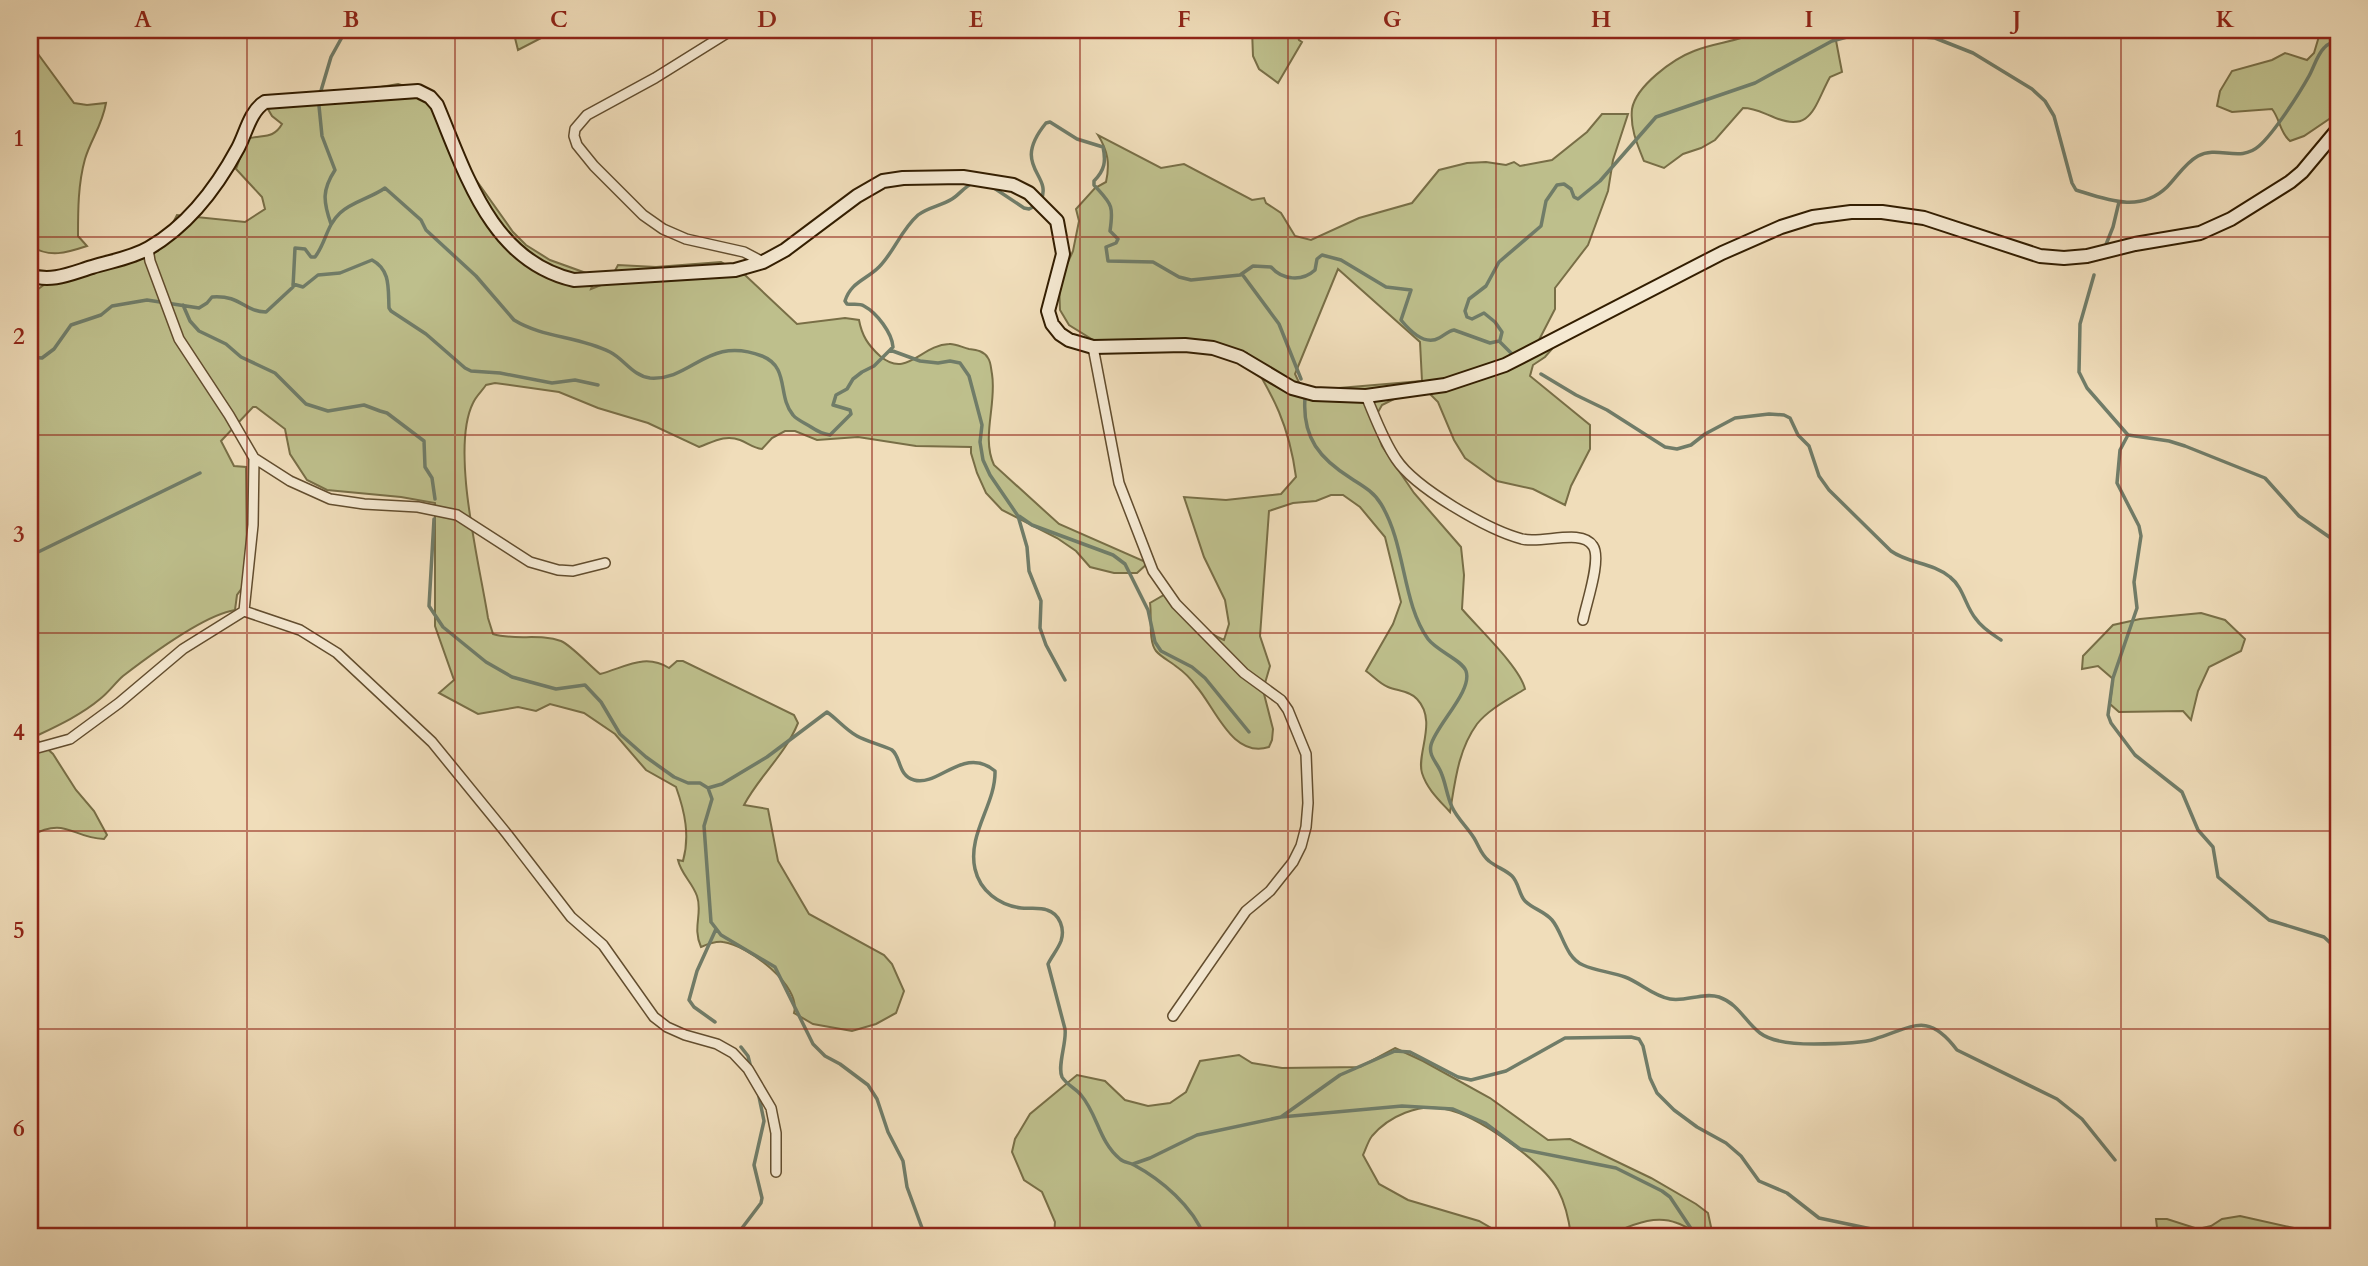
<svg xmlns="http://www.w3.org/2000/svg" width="2368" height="1266" viewBox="0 0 2368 1266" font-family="Cardo,serif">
<rect width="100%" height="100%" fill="#f0ddba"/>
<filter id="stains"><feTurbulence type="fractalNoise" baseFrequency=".00286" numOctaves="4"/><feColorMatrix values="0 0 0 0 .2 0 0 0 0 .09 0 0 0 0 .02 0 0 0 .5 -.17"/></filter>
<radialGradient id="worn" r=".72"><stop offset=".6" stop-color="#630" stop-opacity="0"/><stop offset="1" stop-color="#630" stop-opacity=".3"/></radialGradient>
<!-- green -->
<path fill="#bebf8c" stroke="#786e46" stroke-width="2" fill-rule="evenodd" d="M513,30h56l-26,7 -25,13z
M1252,30h44l3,10 3,2 -24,41 -19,-14 -6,-13z
M1761,30h73l8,42 -12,5c-16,29 -18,58 -59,39 -10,-4 -17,-8 -28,-8l-28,32 -14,8 -18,6 -19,14 -20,-7c-7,-17 -14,-33 -12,-52 4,-23 41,-50 62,-58 22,-9 45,-9 67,-21z
M2327,30h11v83l-34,23 -14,5c-10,-8 -10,-22 -18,-32l-40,3 -15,-6 3,-15 12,-20 40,-11 13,-7 22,7 7,-7 6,-20z
M30,43l44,60 13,2 19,-2c-4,23 -15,36 -21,56 -7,25 -7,52 -7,77l9,10c-21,7 -37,12 -57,0z
M398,84l23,7 12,8 31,64 49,69 13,13 24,15 36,13 8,7 -3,9 18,-7 9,-17 38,2 65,-5 24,13 52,49 48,-6 14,2c3,16 9,25 21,36 27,23 41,-11 69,-12 6,-1 14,4 20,5 8,1 15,2 19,9 3,4 3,11 4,16 5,30 -11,63 2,91l65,59 89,39 -11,10h-23l-24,-6 -14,-16 -19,-13 -55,-28 -16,-17 -9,-20 -6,-20v-6l-55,-1 -58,-9 -41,3 -22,-9h-10l-13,7 -10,11c-9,-1 -14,-6 -22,-9 -15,-6 -27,2 -41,7l-51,-24 -50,-15 -39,-16 -64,-9 -9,2c-4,6 -10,11 -13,18 -23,46 7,163 15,215l5,16c22,7 47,-1 68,7 11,5 28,24 39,33 26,-7 45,-21 69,-6l8,-7h6l111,54 4,8c-13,32 -38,52 -54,82l24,4 10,52 31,53 75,41 8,9 12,27 -8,22 -20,11 -24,7 -39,-7 -19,-11c8,-27 -46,-68 -71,-71 -7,-1 -15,2 -22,5 -9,-20 2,-34 -4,-51 -5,-14 -16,-22 -19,-36l5,1c7,-25 2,-49 -7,-74l-30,-17 -31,-36 -31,-21 -34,-9 -14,7 -18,-4 -40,7 -39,-21 15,-13 -19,-54v-123l-34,-6 -74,-7 -20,-10 -17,-26 -5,-25 -29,-22h-3l-32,34 13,25 12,1 1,99 -5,22 -5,7 -2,15c-31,5 -86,46 -112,66 -8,7 -14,16 -23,23 -19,16 -43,27 -66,38l19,17 23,36 18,21 13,24 -3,4c-33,-1 -37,-23 -74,-3v-541l22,-16 88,-20 18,-8 19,-36 68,7 20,-13 -3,-12 -26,-28 11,-30c15,-5 26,1 35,-15l-10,-8 -7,-12 7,-8 103,-8z
M1602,114h26l-15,46 -5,31 -20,54 -33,43v21l-16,31 13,9 -7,8 -12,8 -3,11 60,49v24l-19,37 -6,19 -32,-16 -36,-8 -32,-23 -11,-18 -16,-38 -8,-8 -22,-2 -26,13 -9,16 9,25 32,47 47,54 3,28 -2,34c16,19 58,58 63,80 -16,10 -36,20 -48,35 -19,26 -22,58 -27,88 -11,-12 -23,-23 -28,-39 -6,-19 16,-52 -5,-74 -7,-8 -19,-8 -29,-12 -8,-3 -15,-11 -22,-16l27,-47 8,-22 -16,-65 -25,-30 -17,-12h-12l-15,6 -23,2 -24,8 -9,125 10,30 -7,24 10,39 -1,11 -3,7c-37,12 -54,-40 -73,-61 -5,-7 -12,-14 -19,-19 -6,-5 -16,-10 -21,-16 -8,-10 -4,-35 -6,-48l19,-11c16,17 33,39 55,48l5,-16 -4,-24 -21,-43 -20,-60 42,3 55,-6 15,-17c-7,-52 -22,-80 -49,-124l-47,-10h-102l-29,-18 -9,-15 -1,-28 14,-31 6,-30 -3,-12 19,-21 11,-6c4,-18 2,-31 -8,-47l63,33 23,-4 68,36 12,-2 2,5 15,10 14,23 16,4 48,-22 53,-15 27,-33 28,-7 19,-1 20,3 8,-3 6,4 32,-6 35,-28zM1338,269l82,73 2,39 -119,10 -8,-17z
M2201,613l24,7 20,19 -4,12 -32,16 -11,24 -7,29 -8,-9 -64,1 -9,-8 3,-25 -15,-13 -16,3 1,-13 30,-31 27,-6z
M1395,1048l28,13 67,37 58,42 22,-1 81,39 45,26 12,9 5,23c-16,0 -22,-8 -36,-13 -20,-8 -40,0 -59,8l1,5h-48c-2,-16 -5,-31 -13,-46 -16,-29 -81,-75 -113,-81 -26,-6 -56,7 -73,27 -4,5 -6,13 -9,19l16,29 29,16 71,21 26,15h-451l1,-14 -13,-30 -18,-12 -12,-28 3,-13 15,-25 47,-39 28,6 20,19 23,6 22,-3 16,-11 14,-31 39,-6 13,8 30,5 78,-1z
M2240,1216l54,12 18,8h-154l-2,-17h11l31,10 13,-3 11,-7z"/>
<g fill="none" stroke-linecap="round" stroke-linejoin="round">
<!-- stream -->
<path stroke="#707c68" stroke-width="3.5" d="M320,94l11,-37 15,-27
M319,106l3,30 13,34c-13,20 -12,31 -4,54
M994,188l30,20 5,1 6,-3
M1041,200c12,-26 -31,-33 5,-77l4,-1 27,17 26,8c3,14 2,23 -9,34v4c17,19 20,19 16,46l8,8 -2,4 -10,4 2,14 45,1 26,15 12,3 49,-5 13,-9 18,1c11,13 31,15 44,3l2,-11 5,-4 19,5 45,27 25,3 -10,30c9,11 24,26 38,18 6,-3 9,-7 15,-8l36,13 9,-2
M2105,247l8,-20 6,-25
M1242,274l37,50 22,55
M2094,275l-14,49 -1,48 8,16 34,39 7,8 41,6 16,5 80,32 34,38 39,27
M293,284l10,3 15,-12 22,-2 32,-13c19,10 16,29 17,48l2,3 35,23 39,34 6,3 29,2 52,10 23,-3 23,5
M183,305l7,16 9,10 27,13 15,13 34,16 31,31 22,7 36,-6 16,6 7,2 37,28 1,26 7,11 3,21
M1500,340l2,-8 -7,-10 -11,-9 -12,6 -5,-2 -2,-6 4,-12 17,-13 13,-24 42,-36 5,-25 11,-16 7,-1 7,5 3,8 4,2 22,-18 56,-64 99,-34 77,-42 34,-9 69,6 38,15 59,36 13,12 9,15 18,67 4,7c32,10 64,23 91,-3 10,-10 18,-24 31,-31 20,-11 42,7 61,-10 15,-13 40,-52 50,-70 5,-9 8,-21 15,-28 4,-5 9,-6 14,-7
M1499,341l16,16
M890,350l30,11 18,2 12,-2 10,2 9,13 13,49 -2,17 3,18 7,15 28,41 9,31 2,24 12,30 -1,27 6,17 19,35
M30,357l12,1 12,-9 17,-24 30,-10 11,-9 35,-6 52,8 8,-5 5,-6c30,-2 30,14 54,15l27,-25 2,-39 10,1 6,8h4c11,-14 11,-31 25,-44 11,-11 31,-15 45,-25l36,32 5,10 50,46 38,44c29,18 65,16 96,32 14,7 23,24 40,26 42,3 57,-43 112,-22 28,11 15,40 31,59 4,5 12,8 18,12 6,4 11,7 19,8l21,-21 -1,-4 -17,-5 3,-10 11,-6 6,-10 9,-7 12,-6 19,-19c-1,-14 -16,-34 -29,-41 -5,-3 -11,-1 -17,-2l-2,-3c6,-19 21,-21 34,-34 15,-15 22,-37 39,-52 10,-8 23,-9 34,-16 8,-5 12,-12 21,-16
M1541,374l35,21 31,15 58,37 12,2 14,-4 14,-11 30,-16 34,-4 15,1 6,3 8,17 11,11 10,30 10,14 62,61c18,13 41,11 59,26 14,11 15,29 26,42 6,9 16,15 25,21
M1305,398c-3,40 15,61 47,81 11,7 22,13 29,25 25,41 21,99 47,135 9,12 34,21 38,32 7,20 -30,54 -35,74 -3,12 8,19 11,30 4,10 5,21 10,32 5,11 15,20 22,31 5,8 7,17 15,23 7,6 17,9 23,15 7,7 7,19 13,25 8,8 19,10 27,19 11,13 13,37 31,45 13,6 29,7 42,12 16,6 28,19 45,22 16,3 33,-7 49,-2 20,7 26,25 41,36 13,10 39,11 54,11 16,0 46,0 61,-5 38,-12 53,-28 82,11l100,49 25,20 33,41
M2128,435l-8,15 -3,33 22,43 2,10 -7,46 3,26 -24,70 -5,37 3,8 24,32 47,37 16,38 15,17 5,30 51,43 55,17 14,13
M1019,516l13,9 81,30 12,9 23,46 7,32 6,9 31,16 13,11 44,54
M434,519l-5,87 14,21 43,35 26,15 44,12 29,-4 16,17 19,32 26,23 28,20 14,6h12l8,5 4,11 -8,27 7,96 10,13 54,32 38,77 12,12 15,8 28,21 9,14 11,33 15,29 4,26 18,49
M30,556l170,-83
M708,788l14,-4 45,-27 60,-45c10,7 19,18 30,24 8,5 31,11 35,14 9,7 6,26 22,30 25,7 50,-35 81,-9 1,33 -28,63 -20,98 5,22 24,36 46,39 8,1 19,-1 26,2 13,4 18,19 14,31 -3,8 -9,15 -13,23l17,65c2,13 -8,37 -3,48 4,7 14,12 19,18 17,20 18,47 39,64 4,4 9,3 14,6 28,15 59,42 70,71
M715,1022l-21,-15 -5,-7 8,-29 19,-42
M741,1047l7,9 3,12
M1281,1117l59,-42 55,-24 15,1 48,25 13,3 35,-9 59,-33 66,-1 8,2 4,7 7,32 7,15 17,17 23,17 29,16 15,13 18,25 28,12 32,25 62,13 14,5
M1133,1164l17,-6 47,-23 84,-18 121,-11 51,3 32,14 35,26 96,19 46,23 8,6 26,39
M736,1236l25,-33 1,-5 -8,-33 10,-44 -6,-29"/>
<!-- street casing -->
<g stroke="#624d2e" stroke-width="12">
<path id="street" d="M732,30l-77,48 -68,37 -12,14 -1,7 3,9 17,21 49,49 20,14 23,10 58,13 19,10
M1093,347l26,136 34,88 23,33 68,69 37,27 7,10 18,44 2,49 -2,24 -5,19 -8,16 -23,29 -24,20 -73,105
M1366,396c9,21 17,44 30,63 19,29 92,71 126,80 21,5 60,-11 71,7 9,13 -7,58 -10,74
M254,458l36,23 40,18 34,5 54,3 39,8 73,47 28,8 15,1 32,-8
M244,611l56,19 37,23 95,89 75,92 64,83 32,28 51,72 13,10 18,8 32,9 16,9 15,16 23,39 5,25v39
M30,750l40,-11 49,-36 64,-54 61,-38 9,-86 1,-67 -25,-43 -50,-76 -29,-78 -2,-12"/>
</g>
<!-- secondary casing -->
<g stroke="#321d00" stroke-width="16">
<path id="secondary" d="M30,275c21,8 42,-2 62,-8 19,-6 40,-9 57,-19 38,-22 68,-61 89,-100 8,-15 12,-37 27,-46l153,-11 12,6 7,8c29,69 54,156 137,175l161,-10 28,-8 22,-12 72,-54 26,-15 20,-3 60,-1 50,8 16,8 28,28 6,33 -15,57 4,13 8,10 9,6 24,7 92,-2 28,3 27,9 52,31 22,6 52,2 79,-11 60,-20 217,-112 59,-26 32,-10 38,-5h31l42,6 116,38 24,2 23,-2 48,-12 65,-11 31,-14 59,-37 12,-10 36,-43"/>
</g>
<!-- street -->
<use href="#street" stroke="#f5e9d2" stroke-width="9"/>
<!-- secondary -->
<use href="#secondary" stroke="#f5e9d2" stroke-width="12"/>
</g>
<!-- grid -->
<path fill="none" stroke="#8f2418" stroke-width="2" stroke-opacity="0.55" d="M247,30v1206M455,30v1206M663,30v1206M872,30v1206M1080,30v1206M1288,30v1206M1496,30v1206M1705,30v1206M1913,30v1206M2121,30v1206M30,237h2308M30,435h2308M30,633h2308M30,831h2308M30,1029h2308"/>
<!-- margin -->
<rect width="2368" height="1266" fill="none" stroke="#f0ddba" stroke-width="77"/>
<rect x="38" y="38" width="2292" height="1190" fill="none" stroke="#8f2418" stroke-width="2.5"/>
<g font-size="23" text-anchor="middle" font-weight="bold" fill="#8f2418">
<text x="143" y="27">A</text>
<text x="351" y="27">B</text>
<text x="559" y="27">C</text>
<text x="767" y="27">D</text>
<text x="976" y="27">E</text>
<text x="1184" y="27">F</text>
<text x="1392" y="27">G</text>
<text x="1601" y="27">H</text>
<text x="1809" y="27">I</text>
<text x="2017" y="27">J</text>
<text x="2225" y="27">K</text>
<text x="19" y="146">1</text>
<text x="19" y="344">2</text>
<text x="19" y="542">3</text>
<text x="19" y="740">4</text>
<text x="19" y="938">5</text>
<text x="19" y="1136">6</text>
</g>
<rect width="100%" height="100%" filter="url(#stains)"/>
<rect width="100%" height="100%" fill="url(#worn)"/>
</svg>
